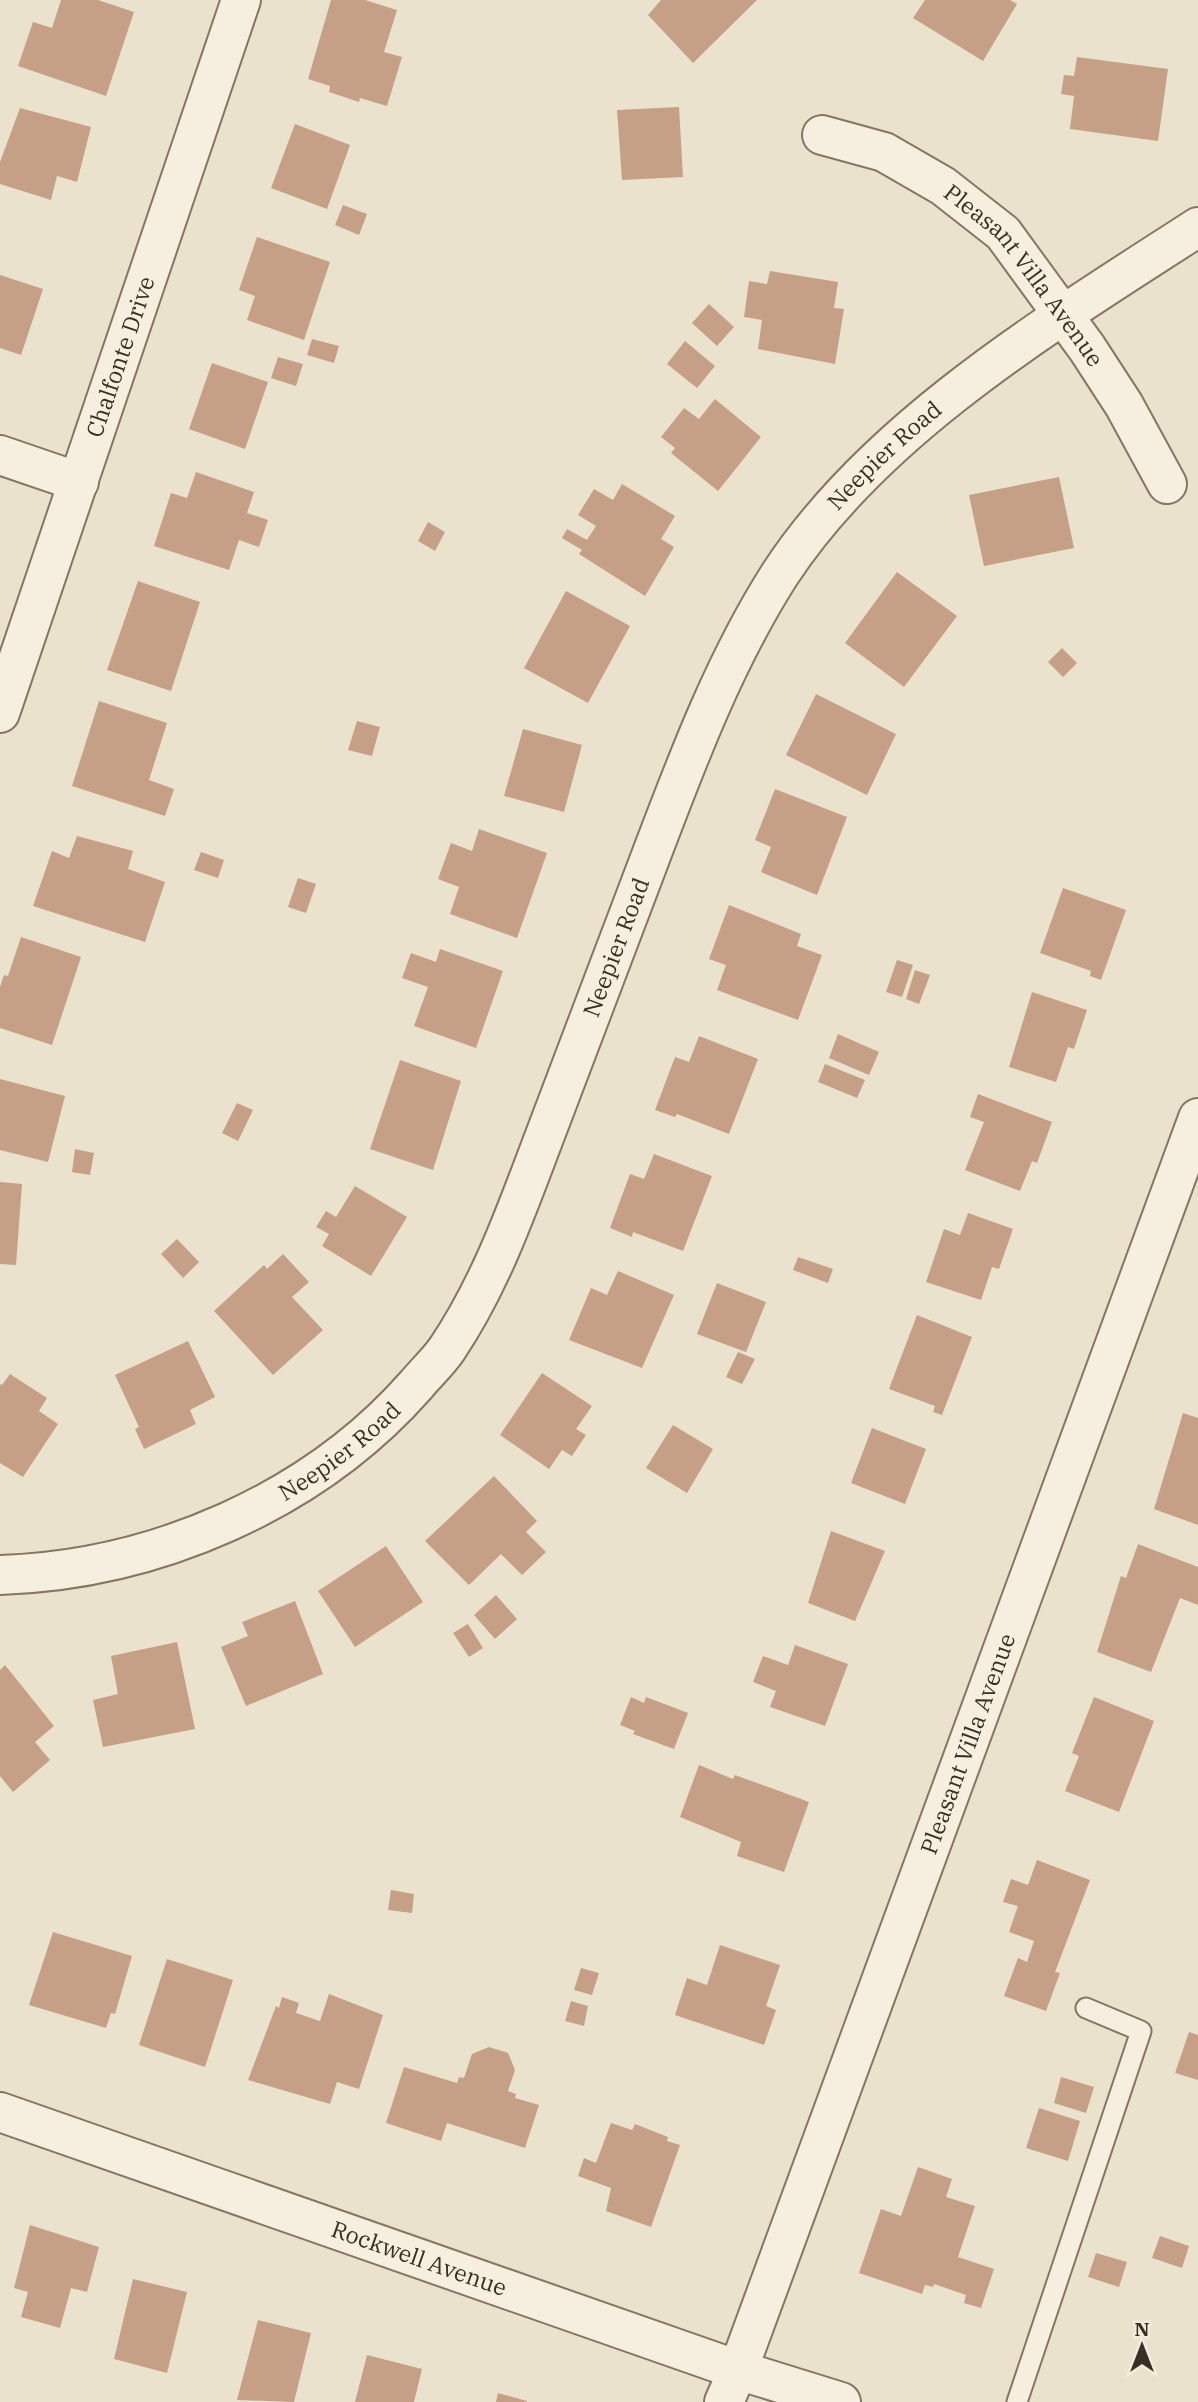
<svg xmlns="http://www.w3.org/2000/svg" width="1198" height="2402" viewBox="0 0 1198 2402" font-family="'IBM Plex Serif',serif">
<rect width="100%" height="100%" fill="#ebe2cd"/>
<!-- building -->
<path fill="#c5a087" d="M61,0h37l36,12 -28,84 -88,-30 15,-44 19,6z
M331,0h34l32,10 -13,42 18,5 -15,49 -27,-8 -1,4 -30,-10 1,-6 -22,-7z
M661,0h96l-64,63 -45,-48z
M925,0h85l7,4 -34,57 -70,-43z
M1077,57l91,12 -10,72 -88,-12 4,-33 -13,-2 3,-19 10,1z
M679,107l4,70 -61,3 -5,-70z
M20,108l71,19 -14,55 -20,-6 -6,24 -51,-16v-22z
M295,124l55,21 -23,64 -56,-21z
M343,205l24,9 -8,21 -24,-10z
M257,237l73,25 -26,78 -57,-20 8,-24 -16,-6z
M770,271l68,11 -4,26 10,1 -9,55 -77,-15 4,-29 -18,-3 5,-36 18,3z
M0,275l43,14 -22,66 -21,-7z
M709,304l25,23 -17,19 -25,-23z
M312,339l27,7 -5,17 -27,-8z
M685,341l30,25 -18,22 -30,-24z
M278,357l25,7 -7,22 -25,-8z
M212,363l56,19 -23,67 -56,-20z
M715,399l46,38 -43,54 -47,-38 4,-5 -14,-11 23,-29 15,11z
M196,472l58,20 -7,21 21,7 -9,27 -20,-7 -10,30 -75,-24 17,-53 16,5z
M1059,477l15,71 -90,18 -15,-71z
M622,484l53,32 -14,23 13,8 -29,49 -66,-42 3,-4 -20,-12 5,-9 20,11 9,-14 -18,-11 16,-26 19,11z
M428,522l17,10 -10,19 -17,-10z
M897,572l60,44 -53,71 -59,-44z
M138,581l62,21 -29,89 -64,-21z
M566,591l64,35 -42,77 -64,-35z
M1062,648l15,15 -14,14 -15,-15z
M816,694l80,40 -29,61 -81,-40z
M99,701l68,22 -18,57 25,9 -9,27 -93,-30z
M357,721l23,6 -8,29 -24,-6z
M523,729l59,16 -18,67 -60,-16z
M775,789l72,28 -30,78 -56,-23 10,-25 -16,-7z
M479,829l68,24 -30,85 -67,-24 9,-27 -21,-8 13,-36 21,8z
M77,836l56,15 -5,18 37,13 -20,60 -112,-36 19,-55 17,7z
M201,852l23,8 -6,18 -24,-8z
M298,878l18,6 -10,29 -18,-6z
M1063,888l63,22 -25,70 -11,-4 1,-5 -51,-18z
M729,905l72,29 -4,12 25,9 -24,65 -81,-30 9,-25 -17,-6z
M21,937l60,20 -29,88 -52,-17v-41l4,-12 4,1z
M440,949l63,22 -27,77 -62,-22 14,-39 -26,-9 9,-25 25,9z
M897,960l16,5 -11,32 -16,-5z
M915,970l15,5 -11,29 -13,-5z
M1032,992l55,18 -13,39 -6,-2 -12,35 -47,-15z
M838,1034l41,18 -10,23 -40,-17z
M699,1036l59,23 -29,75 -52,-20 -2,3 -20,-7 20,-53 14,5z
M400,1060l61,21 -28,89 -63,-21z
M825,1064l40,16 -8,18 -39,-16z
M0,1079l65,17 -17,66 -48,-12z
M978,1094l74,28 -15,41 -5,-2 -12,30 -55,-21 19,-48 -14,-5z
M237,1103l16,7 -15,31 -16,-8z
M75,1149l19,4 -4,22 -18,-3z
M654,1154l58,22 -29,75 -50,-19 -1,5 -22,-9 20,-54 14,5z
M0,1182l22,2 -6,81 -16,-1z
M355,1186l52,31 -36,59 -49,-30 7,-12 -13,-7 10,-16 10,6z
M968,1213l45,16 -14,40 -7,-2 -11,33 -55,-18 18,-53 16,6z
M177,1239l22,23 -16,16 -22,-24z
M283,1254l26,28 -17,15 31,33 -50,45 -59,-64 50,-46 3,4z
M798,1257l35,12 -5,14 -35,-13z
M618,1271l56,24 -32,73 -73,-28 22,-52 16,7z
M717,1283l49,19 -20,50 -49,-18z
M917,1315l55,22 -30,78 -9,-3 2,-6 -46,-17z
M188,1341l27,56 -25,13 6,14 -52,25 -9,-20 4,-2 -24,-52z
M738,1352l17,7 -13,25 -16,-7z
M542,1373l50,33 -16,23 10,6 -14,21 -10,-6 -13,19 -49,-34z
M10,1374l37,24 -8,13 19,13 -35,53 -23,-14v-79l2,1z
M1183,1413l15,5v107l-44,-16z
M673,1425l40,24 -26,44 -41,-25z
M872,1428l54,21 -21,55 -54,-21z
M494,1476l43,45 -11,11 20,20 -24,23 -21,-21 -32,31 -44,-44z
M831,1531l54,20 -30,70 -47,-18z
M1138,1544l60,23v38l-18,-7 -29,74 -54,-20 24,-76 5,2z
M386,1546l37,56 -68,45 -37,-56z
M496,1595l21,24 -22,20 -21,-24z
M295,1601l28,73 -77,32 -25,-59 27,-11 -6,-14z
M468,1624l15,24 -14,9 -16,-24z
M177,1642l18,87 -92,18 -10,-47 25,-6 -7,-38z
M795,1645l53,19 -23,62 -55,-19 6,-16 -23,-9 10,-26 25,9z
M5,1665l49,61 -19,16 15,18 -37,32 -13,-16v-106z
M631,1697l13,6 2,-6 42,16 -14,36 -41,-15 2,-3 -15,-6z
M1094,1697l60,24 -35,91 -54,-21 14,-35 -7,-3z
M699,1765l34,14 2,-4 74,27 -25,70 -47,-16 4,-14 -61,-25z
M1037,1860l53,20 -35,92 5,1 -14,38 -42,-15 14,-38 9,4 7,-21 -25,-9 9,-26 -15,-4 8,-23 17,6z
M391,1890l23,4 -2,19 -24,-3z
M53,1932l79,24 -17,58 -4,-1 -5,15 -77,-23z
M720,1945l60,20 -14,41 10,4 -12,35 -89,-30 12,-37 20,7z
M167,1959l66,21 -28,87 -66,-22z
M581,1968l18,5 -7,22 -18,-5z
M329,1994l54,21 -24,74 -22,-7 -7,22 -82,-24 28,-74 3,2 3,-11 17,6 -3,10 24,8z
M571,2001l17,5 -4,20 -19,-5z
M1189,2032l9,3v45l-23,-7z
M489,2047l19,6 7,17 -7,21 8,3 -1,4 24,7 -14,43 -78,-25 -6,18 -55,-18 18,-56 53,16 2,-6 5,1 8,-24z
M1061,2077l33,10 -8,26 -32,-10z
M1039,2108l41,13 -12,40 -42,-13z
M611,2123l21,7 3,-6 33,13 -1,4 13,4 -29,82 -45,-16 5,-23 -33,-12 6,-18 12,5z
M918,2167l34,12 -6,18 29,9 -17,51 36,12 -13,39 -17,-5 2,-8 -32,-11 -1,3 -8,-2 -3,9 -63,-21 22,-64 20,7z
M30,2225l69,22 -12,45 -16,-4 -11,40 -39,-11 7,-25 -14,-4z
M1160,2236l29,10 -7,22 -30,-10z
M1096,2253l31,9 -8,25 -31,-10z
M133,2279l54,13 -20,81 -53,-14z
M258,2320l53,13 -17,69 -57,-2z
M367,2355l55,14 -8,33h-59z
M498,2393l29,8v1h-31z"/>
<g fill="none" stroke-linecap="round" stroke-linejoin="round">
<!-- lane casing -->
<g stroke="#877562" stroke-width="23">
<path id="lane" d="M1017,2402l124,-371 -55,-23"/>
</g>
<!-- street casing -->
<g stroke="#877562" stroke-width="42">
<g id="street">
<path id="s1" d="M822,135l62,17 59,34 60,47 84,115 37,57 43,79"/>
<path d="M0,455l79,27"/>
<path id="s2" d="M0,713l241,-713"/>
<path id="s3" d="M0,1575c155,-5 313,-73 416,-190 10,-12 22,-23 31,-36 47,-70 73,-149 103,-227 34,-90 68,-179 102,-269 36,-95 73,-193 128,-279 96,-147 273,-253 418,-347"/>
<path id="s4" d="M0,2112l738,258 103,32"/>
<path id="s5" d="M724,2402l14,-32 460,-1252"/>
</g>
</g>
<!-- lane -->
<use href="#lane" stroke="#f6efdf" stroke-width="19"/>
<!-- street -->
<use href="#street" stroke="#f6efdf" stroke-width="38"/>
</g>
<g text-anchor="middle" stroke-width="5" stroke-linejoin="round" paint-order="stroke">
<!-- street labels -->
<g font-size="23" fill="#3a2e23" stroke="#f3ecdc">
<text dy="8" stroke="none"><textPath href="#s1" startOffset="254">Pleasant Villa Avenue</textPath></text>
<text dy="8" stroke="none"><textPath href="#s2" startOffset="376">Chalfonte Drive</textPath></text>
<text dy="8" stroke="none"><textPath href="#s3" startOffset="1521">Neepier Road</textPath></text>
<text dy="8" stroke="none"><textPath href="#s3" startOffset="954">Neepier Road</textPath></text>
<text dy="8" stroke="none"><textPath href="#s3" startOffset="368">Neepier Road</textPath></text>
<text dy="8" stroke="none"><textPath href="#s5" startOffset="702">Pleasant Villa Avenue</textPath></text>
<text dy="8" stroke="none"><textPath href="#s4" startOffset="444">Rockwell Avenue</textPath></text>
</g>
</g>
<!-- north arrow -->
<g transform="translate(1142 2346)" stroke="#f3ecdc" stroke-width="5" paint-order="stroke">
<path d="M0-5L12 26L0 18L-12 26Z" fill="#3a2e23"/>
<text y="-10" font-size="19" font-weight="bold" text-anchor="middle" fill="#3a2e23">N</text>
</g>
</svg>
